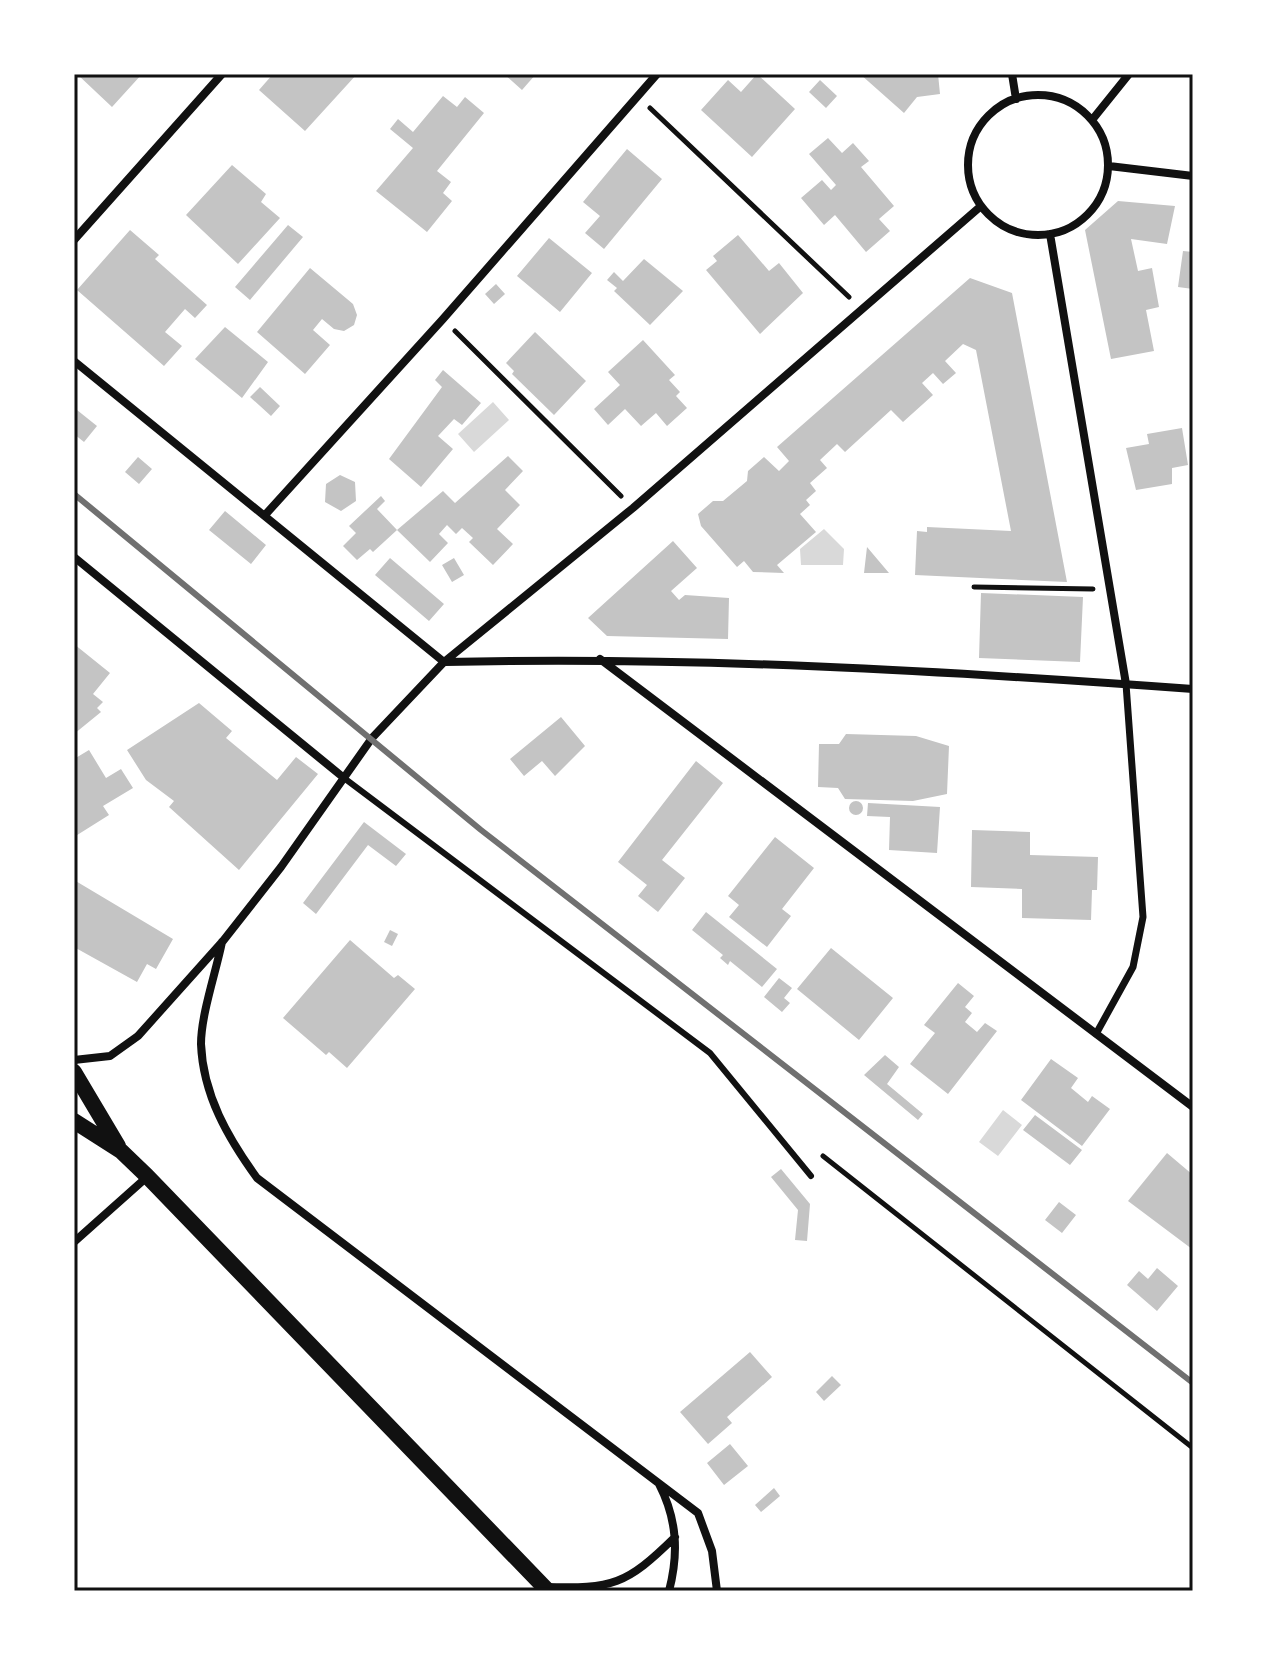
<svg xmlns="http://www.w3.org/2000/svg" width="1267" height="1665" viewBox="0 0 1267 1665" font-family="Commissioner,sans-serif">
<rect width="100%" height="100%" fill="#fff"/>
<!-- water -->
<path fill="#d9d9d9" d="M493,402l16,18 -35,32 -16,-18z
M824,529l20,20 -1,16h-42l-1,-16z
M1003,1110l19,15 -24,31 -19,-14z"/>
<!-- building -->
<path fill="#c4c4c4" d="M77,74h65l-30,33z
M273,74h84l-52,57 -46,-41z
M504,74h32l-14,16z
M757,74l38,35 -43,48 -51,-47 27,-30 13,12z
M860,74h78l2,20 -23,3 -13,16z
M820,80l17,16 -11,12 -17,-16z
M443,96l14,11 8,-10 19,16 -47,58 14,11 -8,11 9,8 -25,31 -51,-41 37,-43 -23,-19 8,-10 15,13z
M828,138l14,15 11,-10 16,18 -8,6 33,39 -15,13 11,12 -24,21 -31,-37 -11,10 -23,-27 21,-18 9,10 5,-5 -27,-31z
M627,149l35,30 -58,70 -19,-16 15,-17 -17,-14z
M232,165l34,29 -5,8 19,16 -42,46 -52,-49z
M1118,201l57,5 -8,38 -36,-5 7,32 14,-3 7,39 -13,3 8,41 -43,8 -26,-129z
M288,225l15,12 -53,63 -15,-13z
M130,230l29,25 -4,4 52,46 -12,13 -10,-9 -20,23 17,14 -18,20 -87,-76z
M738,235l31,36 10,-8 24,30 -43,41 -54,-64 11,-9 -4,-5z
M549,238l43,35 -32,39 -43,-36z
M1183,251l10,1v37l-15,-2z
M644,259l39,32 -33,34 -36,-34 3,-3 -10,-8 7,-8 9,9z
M310,268l43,36 4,11 -3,10 -10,6 -10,-2 -12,-10 -9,11 17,15 -25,29 -48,-42z
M970,278l42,15 55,289 -152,-7 2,-44 10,1v-5l84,4 -35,-181 -13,-6 -18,17 11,12 -13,11 -10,-11 -11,10 11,12 -30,27 -12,-12 -46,42 -8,-8 -17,16 7,8 -17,15 6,8 -10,9 4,5 -10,9 16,18 -39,33 7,8 -31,-1 -9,-11 -7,6 -36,-41 -3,-12 15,-13h10l24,-20 1,-10 16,-14 15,14 10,-10 -12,-14z
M496,284l9,10 -11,10 -9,-10z
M225,327l43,35 -26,36 -47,-39z
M535,332l51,49 -32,34 -42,-41 2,-3 -8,-8z
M643,340l32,35 -6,5 11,12 -4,4 11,12 -20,18 -11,-13 -15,13 -16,-17 -17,16 -14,-16 26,-24 -12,-13z
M443,370l38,33 -19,22 -8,-6 -16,17 15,13 -32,38 -32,-28 53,-72 -7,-7z
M260,387l20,19 -9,10 -21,-19z
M77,410l20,16 -13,16 -10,-8z
M1182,428l6,37 -16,3v16l-36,6 -10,-42 23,-4 -2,-10z
M508,456l15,15 -18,19 15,15 -23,24 16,15 -20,21 -24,-23 4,-4 -11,-10 -6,6 -9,-9 -8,9 9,9 -18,19 -33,-32 46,-39 12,12z
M138,457l14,12 -13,15 -14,-12z
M340,475l15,7 1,19 -15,10 -16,-9 1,-18z
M381,496l4,5 -8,8 20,21 -24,22 -3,-3 -13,11 -14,-14 13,-13 -7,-7z
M225,511l41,34 -15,19 -42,-34z
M673,541l24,27 -26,23 8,9 6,-5 44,3 -1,41 -121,-3 -19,-18z
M867,547l22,26h-25z
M390,558l54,46 -15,17 -54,-46z
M454,558l10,17 -12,7 -10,-17z
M981,593l102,4 -3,65 -101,-4z
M74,644l36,29 -17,21 10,8 -6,6 4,4 -27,22z
M199,703l33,28 -6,7 51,42 19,-23 22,17 -79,96 -70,-63 5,-6 -28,-21 -19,-30z
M561,717l24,29 -30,30 -13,-15 -18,15 -14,-17z
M846,734l70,2 33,10 -2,48 -34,7 -68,-2 -7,-11 -20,-1 1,-43h20z
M89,750l17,28 15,-9 12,19 -30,18 6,9 -35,22v-78z
M696,761l27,22 -61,77 23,18 -27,34 -20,-16 9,-11 -29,-23z
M849 808a7 7 0 1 1 14 0a7 7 0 1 1-14 0Z
M868,803l72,4 -3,46 -48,-3 1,-33 -23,-1z
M364,822l42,32 -10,12 -28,-21 -52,69 -13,-11z
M972,830l58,2v23l68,2 -1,33h-5l-1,30 -69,-2v-29l-51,-2z
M775,837l39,31 -32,41 9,7 -24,31 -38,-30 10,-12 -11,-9z
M74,880l99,59 -17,30 -9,-5 -10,18 -63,-35z
M706,912l71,57 -15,18 -32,-26 -2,4 -8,-7 3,-3 -31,-25z
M390,930l8,4 -6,12 -8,-4z
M350,940l44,38 4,-3 17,14 -68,79 -18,-16 -3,3 -43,-37z
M831,948l62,50 -34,42 -62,-51z
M779,978l13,10 -8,10 6,5 -8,9 -18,-15z
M958,983l16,13 -9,11 7,6 -7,9 12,10 8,-9 12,8 -49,63 -38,-30 25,-31 -11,-8z
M885,1055l14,12 -12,17 36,30 -5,6 -54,-45z
M1051,1059l27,19 -7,10 17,14 4,-6 18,13 -28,37 -61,-46z
M1035,1115l47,35 -12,15 -47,-35z
M1167,1153l26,22 -1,74 -64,-48z
M781,1169l29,35 -3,37 -12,-1 3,-30 -27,-33z
M1059,1202l17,13 -14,18 -17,-13z
M1157,1268l21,18 -21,25 -30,-26 12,-14 9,8z
M750,1352l22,25 -45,40 5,6 -24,21 -28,-32z
M832,1376l9,9 -17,16 -8,-9z
M730,1444l18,22 -24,19 -17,-22z
M774,1488l6,8 -19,16 -6,-7z"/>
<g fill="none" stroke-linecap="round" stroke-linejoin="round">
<!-- path -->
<path stroke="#111" stroke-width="5" d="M650,108l199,189
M455,331l166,165
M974,587l119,2
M823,1156l370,292"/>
<!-- service -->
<path stroke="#111" stroke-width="6" d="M344,778l366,275 101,123"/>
<!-- pedestrian -->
<path stroke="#111" stroke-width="7" d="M1096,1034l37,-67 10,-50 -17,-233"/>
<!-- minor -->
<path stroke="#111" stroke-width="8" d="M1012,74l4,25
M968 165a70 70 0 1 1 140 0a70 70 0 1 1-140 0Z
M1092,120l37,-46
M1109,166l84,10
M1050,234l76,450
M74,240l148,-166
M74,361l370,301
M265,515l178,-196 214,-245
M74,557l270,221
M600,659l593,448
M445,662c249,-6 499,9 748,27
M222,942c-6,30 -21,73 -21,102 2,51 27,94 56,134l441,335 14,38 5,40
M74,1060l36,-4 28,-20 85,-95 58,-74 91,-129 72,-76 189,-154 348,-302
M74,1242l73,-65
M659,1484c18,35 20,69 10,107
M545,1587c68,2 81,-2 130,-50"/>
<!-- secondary -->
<path stroke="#111" stroke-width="16" d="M74,1072l44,74
M74,1121l47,30 26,25 401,415"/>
<!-- rail -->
<path stroke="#707070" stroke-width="6" d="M74,494l407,336 712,553"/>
</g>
<!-- border -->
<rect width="1267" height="1665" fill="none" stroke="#ffffff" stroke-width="152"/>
<rect x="76" y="76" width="1115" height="1513" fill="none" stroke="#111" stroke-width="3"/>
</svg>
